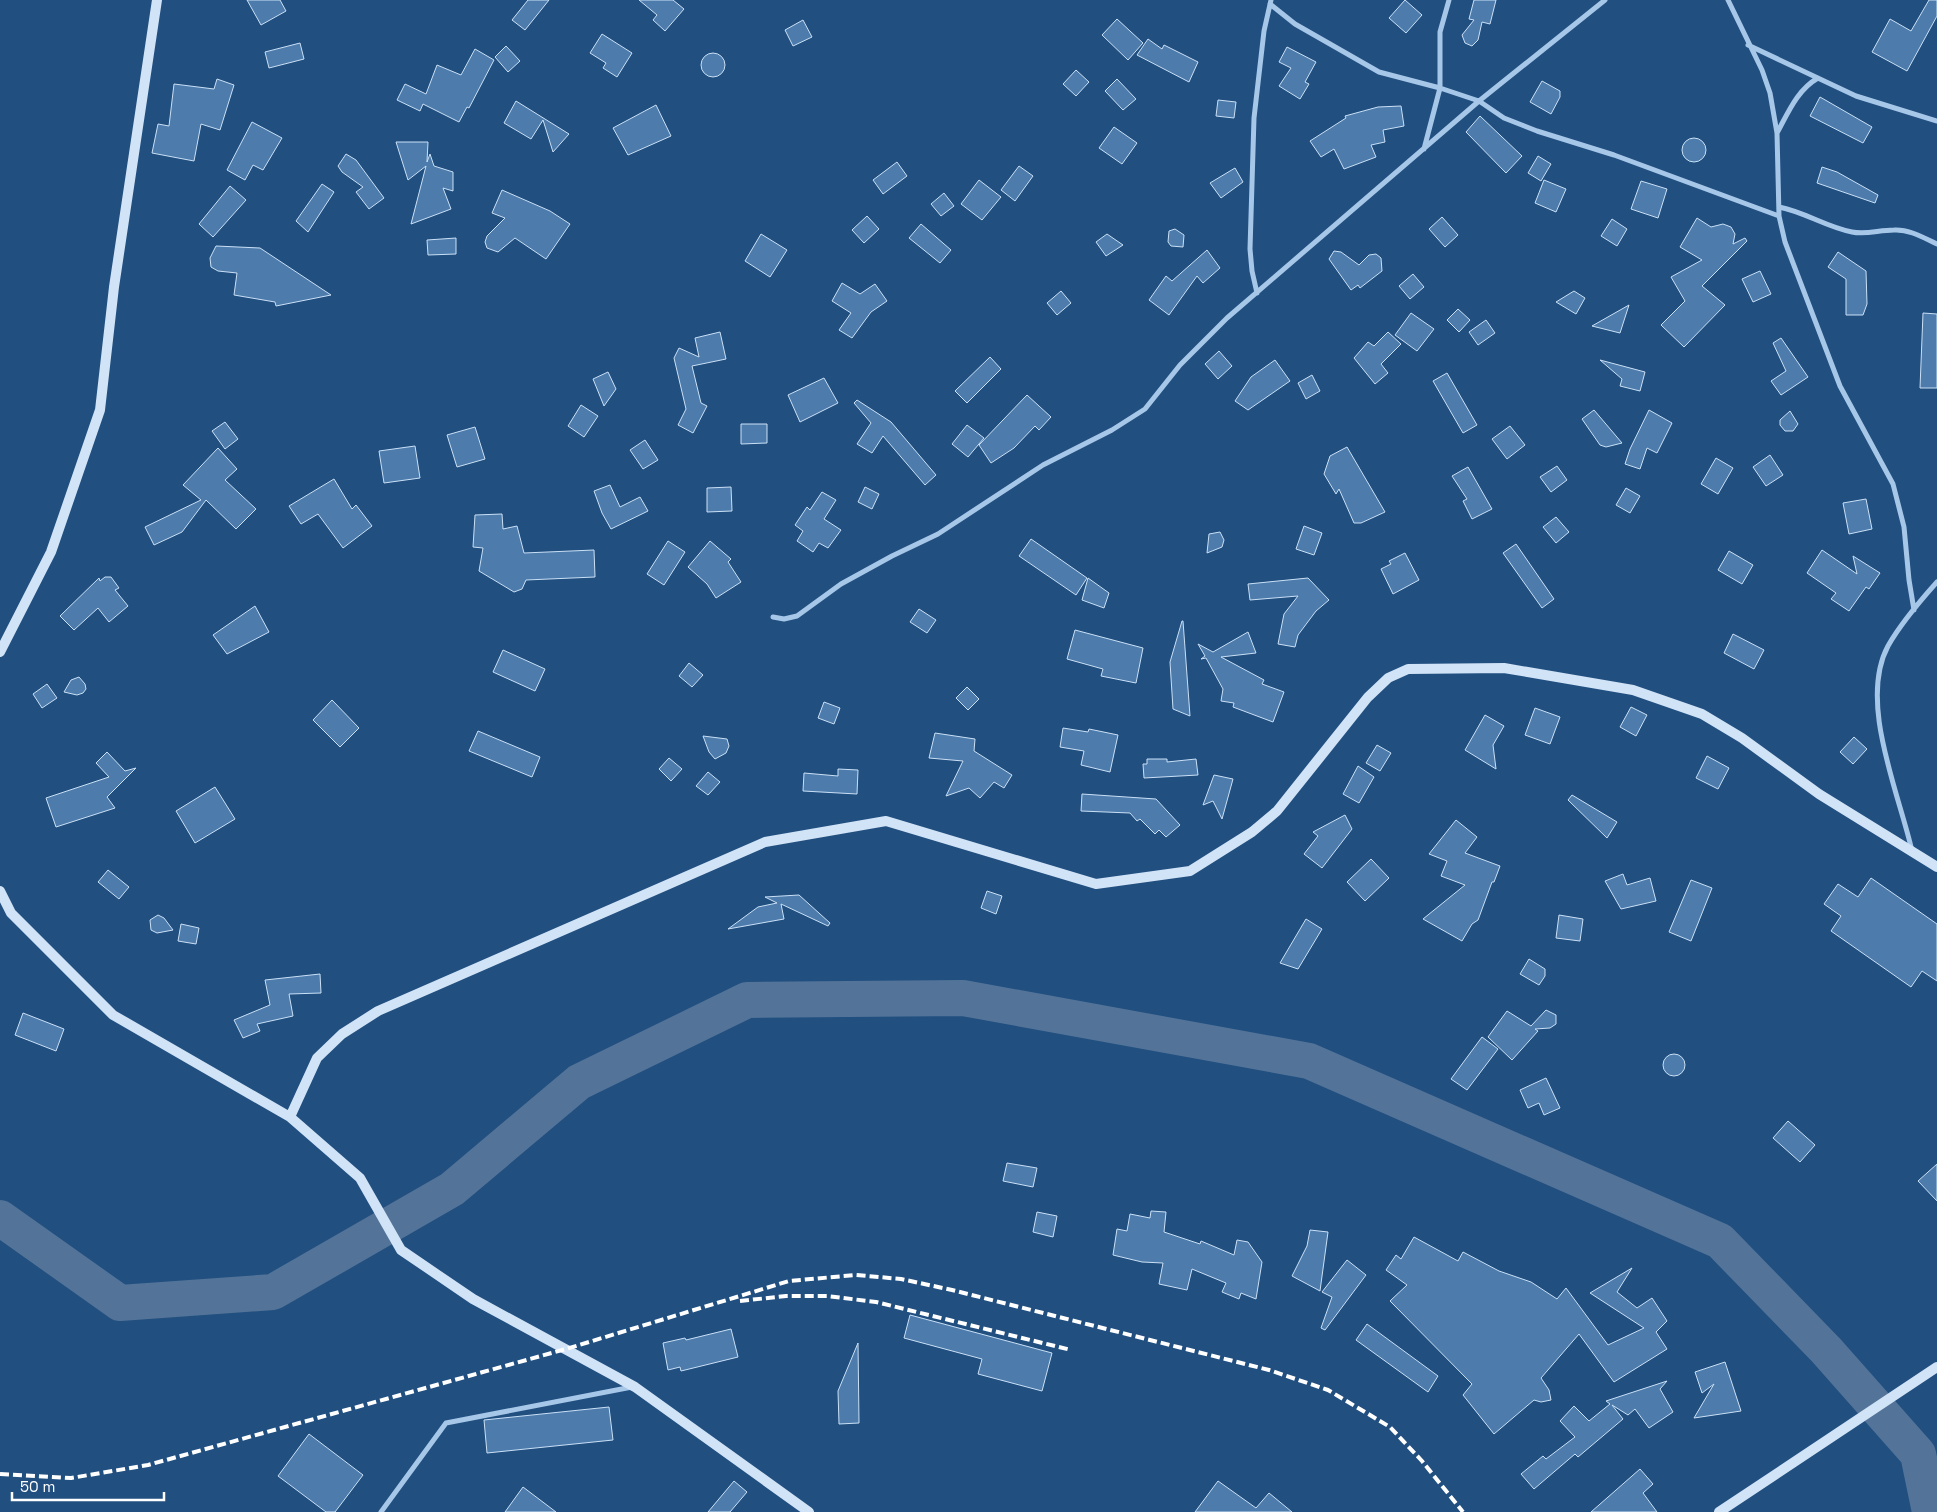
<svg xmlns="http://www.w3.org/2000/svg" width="1937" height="1512" viewBox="0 0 1937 1512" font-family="'Space Grotesk',sans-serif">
<rect width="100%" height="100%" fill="#214f80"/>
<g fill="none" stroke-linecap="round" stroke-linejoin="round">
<!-- river -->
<path stroke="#537498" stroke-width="36" d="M0,1218l120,85 153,-11 179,-103 127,-107 168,-82 216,-2 346,63 411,180 106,109 92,104 12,58"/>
</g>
<!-- building -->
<path fill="#4d7cac" stroke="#cae0f6" d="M247,0h33l6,11 -25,14z
M528,0h21l-24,30 -13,-10z
M639,0h34l11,9 -19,22 -12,-11 4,-5z
M1405,0l17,15 -16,18 -17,-15z
M1474,0h22l-6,24 -8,-2 -4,18 -6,6 -7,-3 -3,-8 12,-15 -5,-1z
M1929,0h8v16l-30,55 -35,-19 18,-33 21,12z
M1117,19l26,24 -15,17 -26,-25z
M803,20l9,17 -19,9 -8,-16z
M602,34l30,19 -15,24 -14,-9 3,-5 -16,-10z
M1148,39l14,10 2,-4 34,17 -9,20 -52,-27z
M300,43l4,16 -35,9 -4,-16z
M506,46l14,15 -12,11 -13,-15z
M1287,47l29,15 -11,20 4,2 -9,15 -21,-13 12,-18 -12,-6z
M475,49l19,11 -25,48 -2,-1 -8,15 -36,-18 -3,7 -23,-11 8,-16 21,10 11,-29 24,10z
M701 65a12 12 0 1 1 24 0a12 12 0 1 1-24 0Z
M1076,70l13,12 -13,14 -13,-12z
M217,79l17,6 -14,45 -19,-6 -7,37 -42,-8 6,-29 11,2 5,-42 40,5z
M1117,79l19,20 -13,11 -18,-19z
M1542,81l18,10v6l-9,17 -21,-12z
M1820,97l52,30 -9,16 -53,-27z
M1218,100l18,2 -2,16 -18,-2z
M516,101l53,33 -16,18 -10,-32 -12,19 -27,-16z
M656,105l15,31 -43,19 -15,-27z
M1401,106l3,20 -21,4 2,12 -14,3 5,12 -32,12 -10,-20 -13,8 -11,-16 36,-23 -1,-2 33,-9z
M1480,116l42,40 -16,17 -40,-41z
M252,122l30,16 -19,32 -10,-5 -8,15 -18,-10z
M1114,127l23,16 -15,21 -23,-16z
M1682 150a12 12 0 1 1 24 0a12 12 0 1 1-24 0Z
M396,142h32l-1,20 3,-8 4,12 19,6v19l-10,-3 8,21 -40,15 15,-58 -18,14z
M346,154l10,6 28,38 -15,11 -13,-17 7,-5 -21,-15 -4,-6z
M1538,156l13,8 -10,17 -13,-8z
M897,162l10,14 -24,18 -10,-14z
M1019,166l14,10 -18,25 -14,-11z
M1822,167l15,5 41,23 -3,8 -58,-20z
M1235,168l8,14 -22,16 -11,-15z
M979,180l22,17 -19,23 -21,-16z
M1544,180l22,9 -10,23 -21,-9z
M1641,181l26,8 -9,29 -27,-9z
M322,184l12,8 -26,40 -12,-11z
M230,186l16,14 -33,37 -14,-13z
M502,190l48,21 20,13 -24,35 -31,-21 -17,14 -11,-4 -2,-6 2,-6 18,-18 -13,-5z
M944,193l10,13 -13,10 -10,-12z
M867,216l12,13 -15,14 -12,-13z
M1442,217l16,18 -13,12 -16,-18z
M1697,218l14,9 12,-3 8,3 4,7 -2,10 12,-6 2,3 -45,45 23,19 -41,42 -23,-22 24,-24 -14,-24 31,-17 -22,-13z
M1612,219l15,10 -10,17 -16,-10z
M921,224l30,26 -11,13 -31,-25z
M1175,229l9,6 -1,12 -12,-1 -3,-4 1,-11z
M761,234l26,16 -17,27 -25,-16z
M1107,234l16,11 -17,11 -10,-14z
M456,238v16l-28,1 -1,-15z
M216,246l44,2 71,47 -55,11 -1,-4 -41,-7 3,-22 -19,-2 -7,-4 -1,-9z
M1207,250l13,18 -17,15 -6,-7 -28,39 -20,-15 17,-24 6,5z
M1334,251l7,1 18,13 10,-10 7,-1 5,4 1,13 -22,17 -2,-3 -7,5 -22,-31z
M1838,252l28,19 1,33 -4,11h-17v-36l-18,-12z
M1760,271l11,23 -18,8 -11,-23z
M1413,274l11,13 -14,12 -11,-13z
M842,283l18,11 15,-10 12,17 -16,11 -19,26 -13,-8 12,-17 -19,-12z
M1061,291l10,12 -14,12 -10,-12z
M1574,291l11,7 -9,16 -20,-12z
M1629,305l-9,28 -28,-7z
M1458,309l12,11 -11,12 -12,-12z
M1411,313l23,16 -17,22 -22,-16z
M1923,313l14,1v74h-17z
M1486,320l9,13 -17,12 -9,-13z
M720,332l6,27 -34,7 9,37 6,3 -14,27 -15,-8 8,-16 -12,-51 5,-10 20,9 -4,-19z
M1388,332l13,12 -20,20 7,9 -13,11 -21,-26 14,-16 6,4z
M1781,338l27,39 -27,18 -10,-14 15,-10 -13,-28z
M1219,351l13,15 -14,13 -13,-15z
M990,357l11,12 -34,34 -12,-12z
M1275,360l15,21 -42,29 -13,-9 16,-24z
M1600,360l45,12 -5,19 -20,-5 2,-7z
M608,372l8,17 -12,17 -11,-27z
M1447,373l30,52 -14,8 -30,-52z
M1312,375l8,16 -14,8 -8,-16z
M824,378l14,25 -38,19 -12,-27z
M1027,395l24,22 -12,13 -4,-4 -21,22 -23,15 -12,-18z
M857,400l34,22 45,53 -11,10 -42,-49 -11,17 -15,-9 14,-21 -17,-20z
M581,405l17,11 -14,21 -16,-11z
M1594,410l28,33 -16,4 -6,-2 -18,-26z
M1649,410l23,13 -15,30 -10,-5 -7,21 -15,-5 5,-15z
M1790,411l8,13 -5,7h-8l-5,-6v-5z
M225,422l13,17 -13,10 -13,-18z
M741,424h26v19l-26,1z
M967,425l17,13 -16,19 -16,-13z
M1510,426l15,19 -18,14 -15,-20z
M475,427l10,32 -28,8 -10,-32z
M645,440l13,20 -15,9 -13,-19z
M415,446l5,32 -36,5 -5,-32z
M1347,447l38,65 -24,11h-7l-15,-34 -3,5 -12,-20 6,-18z
M218,448l19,21 -12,11 31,29 -20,20 -30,-29 -24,32 -28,13 -9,-18 56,-27 -18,-15z
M1770,455l13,20 -17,11 -13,-19z
M1716,458l17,10 -15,26 -17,-10z
M1557,466l10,14 -16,12 -11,-15z
M1468,467l24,42 -20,10 -9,-18 4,-2 -15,-23z
M334,479l18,30 4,-4 16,21 -29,22 -25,-34 -17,10 -12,-18z
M610,485l10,22 20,-10 8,14 -37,18 -9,-16 -8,-22z
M731,487l1,24 -25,1v-24z
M865,487l14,7 -7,15 -14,-7z
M1626,488l14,8 -10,17 -14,-8z
M822,492l14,8 -12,19 17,11 -13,18 -9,-5 -6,9 -16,-11 6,-10 -8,-6 12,-18 3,3z
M1866,499l6,30 -23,5 -6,-31z
M502,514l1,15 14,-3 7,27 70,-3 1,27 -69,3 -4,9 -8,3 -35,-21 4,-23 -10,-1 2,-32z
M1556,517l13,15 -13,11 -13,-16z
M1304,526l18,7 -8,22 -18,-6z
M1220,532l4,8 -2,7 -15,6 2,-19z
M1031,539l56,39 -11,17 -57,-39z
M668,541l17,11 -21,33 -17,-11z
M710,541l21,18 -3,3 13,20 -25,16 -9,-14 -19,-17z
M1516,544l38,55 -12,9 -39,-55z
M1822,550l35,24 -4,-18 27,17 -11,16 -3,-2 -17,24 -18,-12 5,-6 -29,-20z
M1729,551l24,14 -11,19 -24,-14z
M1405,553l14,27 -26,14 -12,-25 10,-5 -2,-3z
M105,577h6l8,11 -4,2 13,16 -19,16 -11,-14 -24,22 -14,-14 39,-38 1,3z
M1088,578l21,15 -5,15 -22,-8z
M1308,578l21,22 -13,11 -18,24 -3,12 -17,-3 6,-30 14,-18 -48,4 -2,-16z
M255,606l14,26 -42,22 -14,-19z
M919,609l17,11 -9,13 -17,-11z
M1182,621h1l7,95 -17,-7 -3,-47z
M1075,630l68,18 -7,35 -35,-7 2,-7 -36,-10z
M1248,632l8,21 -35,4 43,23 -2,4 22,8 -11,30 -40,-15 1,-4 -13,-2 2,-12 -17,-31 -5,1 4,-3 -7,-12 15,8z
M1733,634l31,16 -10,19 -30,-16z
M503,650l42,19 -10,22 -42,-19z
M689,663l14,12 -11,12 -13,-11z
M79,677l6,7 1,5 -3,4 -6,2 -13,-3 7,-12z
M47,684l10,14 -15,10 -9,-14z
M967,687l12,12 -11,11 -12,-12z
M332,700l27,28 -19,19 -27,-27z
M824,702l16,6 -6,16 -16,-6z
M1631,707l16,8 -11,21 -16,-9z
M1535,708l25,9 -10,27 -25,-9z
M1485,715l19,11 -11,19 3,24 -31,-19z
M1063,728l25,4 1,-3 29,6 -8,37 -29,-7 3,-14 -24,-4z
M478,731l62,26 -8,20 -63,-26z
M935,733l40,6 -1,12 38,24 -8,13 -10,-6 -14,16 -11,-10 -23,8 17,-35 -34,-3z
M703,736l24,3 2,7 -3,7 -11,6 -6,-7z
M1854,737l13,12 -14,15 -13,-12z
M1377,745l14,8 -11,18 -14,-8z
M107,752l18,19 11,-3 -29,29 8,11 -59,19 -10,-29 63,-21 -13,-14z
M1707,756l22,12 -11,21 -22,-11z
M669,758l13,11 -11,12 -12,-12z
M1147,759h20v3l29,-3 2,16 -54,3 -1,-14h4z
M1358,766l16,11 -15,26 -16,-9z
M838,769l20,1 -1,24 -54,-3 1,-18 34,3z
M708,772l12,10 -12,13 -12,-9z
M1214,775l19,4 -11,40 -9,-18 -10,4z
M215,787l20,32 -40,24 -19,-32z
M1082,794l74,5 24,26 -14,12 -7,-7 -4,4 -15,-15 -3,2 -7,-8 -49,-2z
M1572,795l45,27 -10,16 -39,-38z
M1345,815l7,14 -30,39 -18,-14 14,-18 -5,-4z
M1456,820l21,17 -12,16 35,13 -6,16h-2l-14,38 -6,4 -10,17 -39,-22 42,-34 -24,-9 6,-15 -18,-7z
M1371,859l18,19 -24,23 -18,-19z
M108,870l21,17 -10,12 -21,-17z
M1623,874l4,11 23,-7 6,23 -35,8 -16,-28z
M1871,878l66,46v57l-15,-10 -11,16 -80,-56 10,-15 -17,-12 14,-20 20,13z
M1691,880l21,8 -21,53 -22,-9z
M987,891l15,5 -6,18 -15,-6z
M799,895l31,28 -2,3 -47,-22 3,15 -56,10 30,-22 19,-4 -12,-6z
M158,915l6,3 9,12 -16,3 -6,-3 -1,-10z
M1559,915l24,4 -3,22 -24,-3z
M1306,919l16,10 -24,40 -18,-6z
M181,924l18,4 -3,16 -18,-3z
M1529,959l16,10v7l-6,9 -19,-11z
M320,974l1,19 -32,1 4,22 -36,8 3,7 -17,7 -9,-18 36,-15 -5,-25z
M1546,1010l10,5v9l-6,4 -15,1 3,2 -26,29 -24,-23 19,-26 24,15z
M23,1013l41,16 -8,22 -41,-16z
M1482,1037l16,12 -31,41 -16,-11z
M1663 1065a11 11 0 1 1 22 0a11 11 0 1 1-22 0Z
M1546,1078l14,30 -16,7 -5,-12 -11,5 -8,-18z
M1788,1121l27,24 -15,17 -27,-24z
M1007,1163l30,5 -4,19 -30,-6z
M1937,1164v37l-19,-20z
M1151,1211l15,1 -2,20 36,12 1,-3 33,14 3,-15 11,2 14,20 -6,37 -15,-6 -2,6 -17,-7 4,-9 -34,-14 -5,21 -28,-6 4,-21 -21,-1 -29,-7 4,-26 10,2 3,-17 20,4z
M1037,1212l20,4 -4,21 -20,-5z
M1310,1230l18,2 -8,59 -28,-15 15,-30z
M1414,1237l44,24 5,-9 36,19 32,11 26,17 9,-11 42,57 36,-17 -54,-35 42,-25 -15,24 20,16 15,-10 15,23 -11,11 11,17 -53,33 -35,-48 -38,44 8,12 2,10 -10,2 -7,-2 -40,34 -31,-39 9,-11 -82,-83 17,-16 -21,-15 10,-15 5,4z
M1347,1260l19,15 -41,55 -4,-2 11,-31 -10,-5z
M910,1315l142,38 -10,38 -64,-17 4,-15 -78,-21z
M1367,1324l71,52 -10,16 -72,-52z
M731,1329l7,28 -57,14 -1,-4 -12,3 -5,-27 22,-5 1,2z
M858,1343l1,80 -20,1 -1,-33z
M1725,1362l16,49 -47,7 20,-34 -12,9 -7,-21z
M1667,1381l-7,8 13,23 -24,16 -14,-19 -7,6 -16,-10 11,14 -45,38 -3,-3 -41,35 -13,-15 22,-18 3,3 29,-22 -15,-16 14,-15 15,15 21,-17 -4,-3z
M609,1407l4,33 -126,13 -3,-33z
M309,1434l54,41 -28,37h-9l-48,-36z
M1640,1469l13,15 -10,9 14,19h-66z
M734,1481l13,11 -17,20h-22z
M1218,1481l38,27 13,-15 23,19h-97z
M523,1487l33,25h-51z"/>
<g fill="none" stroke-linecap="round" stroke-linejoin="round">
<!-- street -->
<path stroke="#a6c7e8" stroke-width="5" d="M1728,0l34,70 8,23 7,40 2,83 6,26 55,144 53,98 11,43 5,53 5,30
M1270,4l25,20 84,48 61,16 39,13 25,17 33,13 77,24 165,61
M1748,45l108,51 81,25
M1777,133c11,-20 20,-43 41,-55
M1424,149l16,-61v-56l9,-32
M1779,207c26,5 47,20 73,25 14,3 27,-2 42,-2 15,-1 30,8 43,14
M1257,293l-5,-22 -2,-22 4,-131 10,-87 7,-31
M773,617l11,2 13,-3 44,-32 51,-28 46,-22 105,-69 69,-35 33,-21 35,-44 47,-47 252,-217 126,-101
M1912,851c-13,-58 -54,-149 -24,-205 13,-23 32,-45 49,-64
M381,1512l65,-89 186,-36"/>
<!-- secondary -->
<path stroke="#d1e3f6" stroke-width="10" d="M0,652l51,-100 49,-142 14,-123 43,-287
M0,891l11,22 102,102 177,102 70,61 41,72 72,49 162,88 174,125
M290,1117l27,-59 25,-24 36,-23 387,-169 121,-21 210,63 94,-13 62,-39 25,-21 91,-114 20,-19 20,-9 96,-1 129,22 69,24 40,24 77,56 118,73
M1719,1512l218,-145"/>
<!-- rail -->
<path stroke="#fff" stroke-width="4" stroke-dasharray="9 4" stroke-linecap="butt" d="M740,1301l46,-5h41l49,6 195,48
M0,1474l71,4 77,-13 418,-116 223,-68 67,-6 45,4 51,11 317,80 59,20 62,37 32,34 41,51"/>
</g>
<!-- scale -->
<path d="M12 1492v8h152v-8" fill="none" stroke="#ffffff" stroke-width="2.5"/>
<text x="20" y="1492" font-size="15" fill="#ffffff" stroke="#214f80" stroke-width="4" paint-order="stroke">50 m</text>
</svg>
